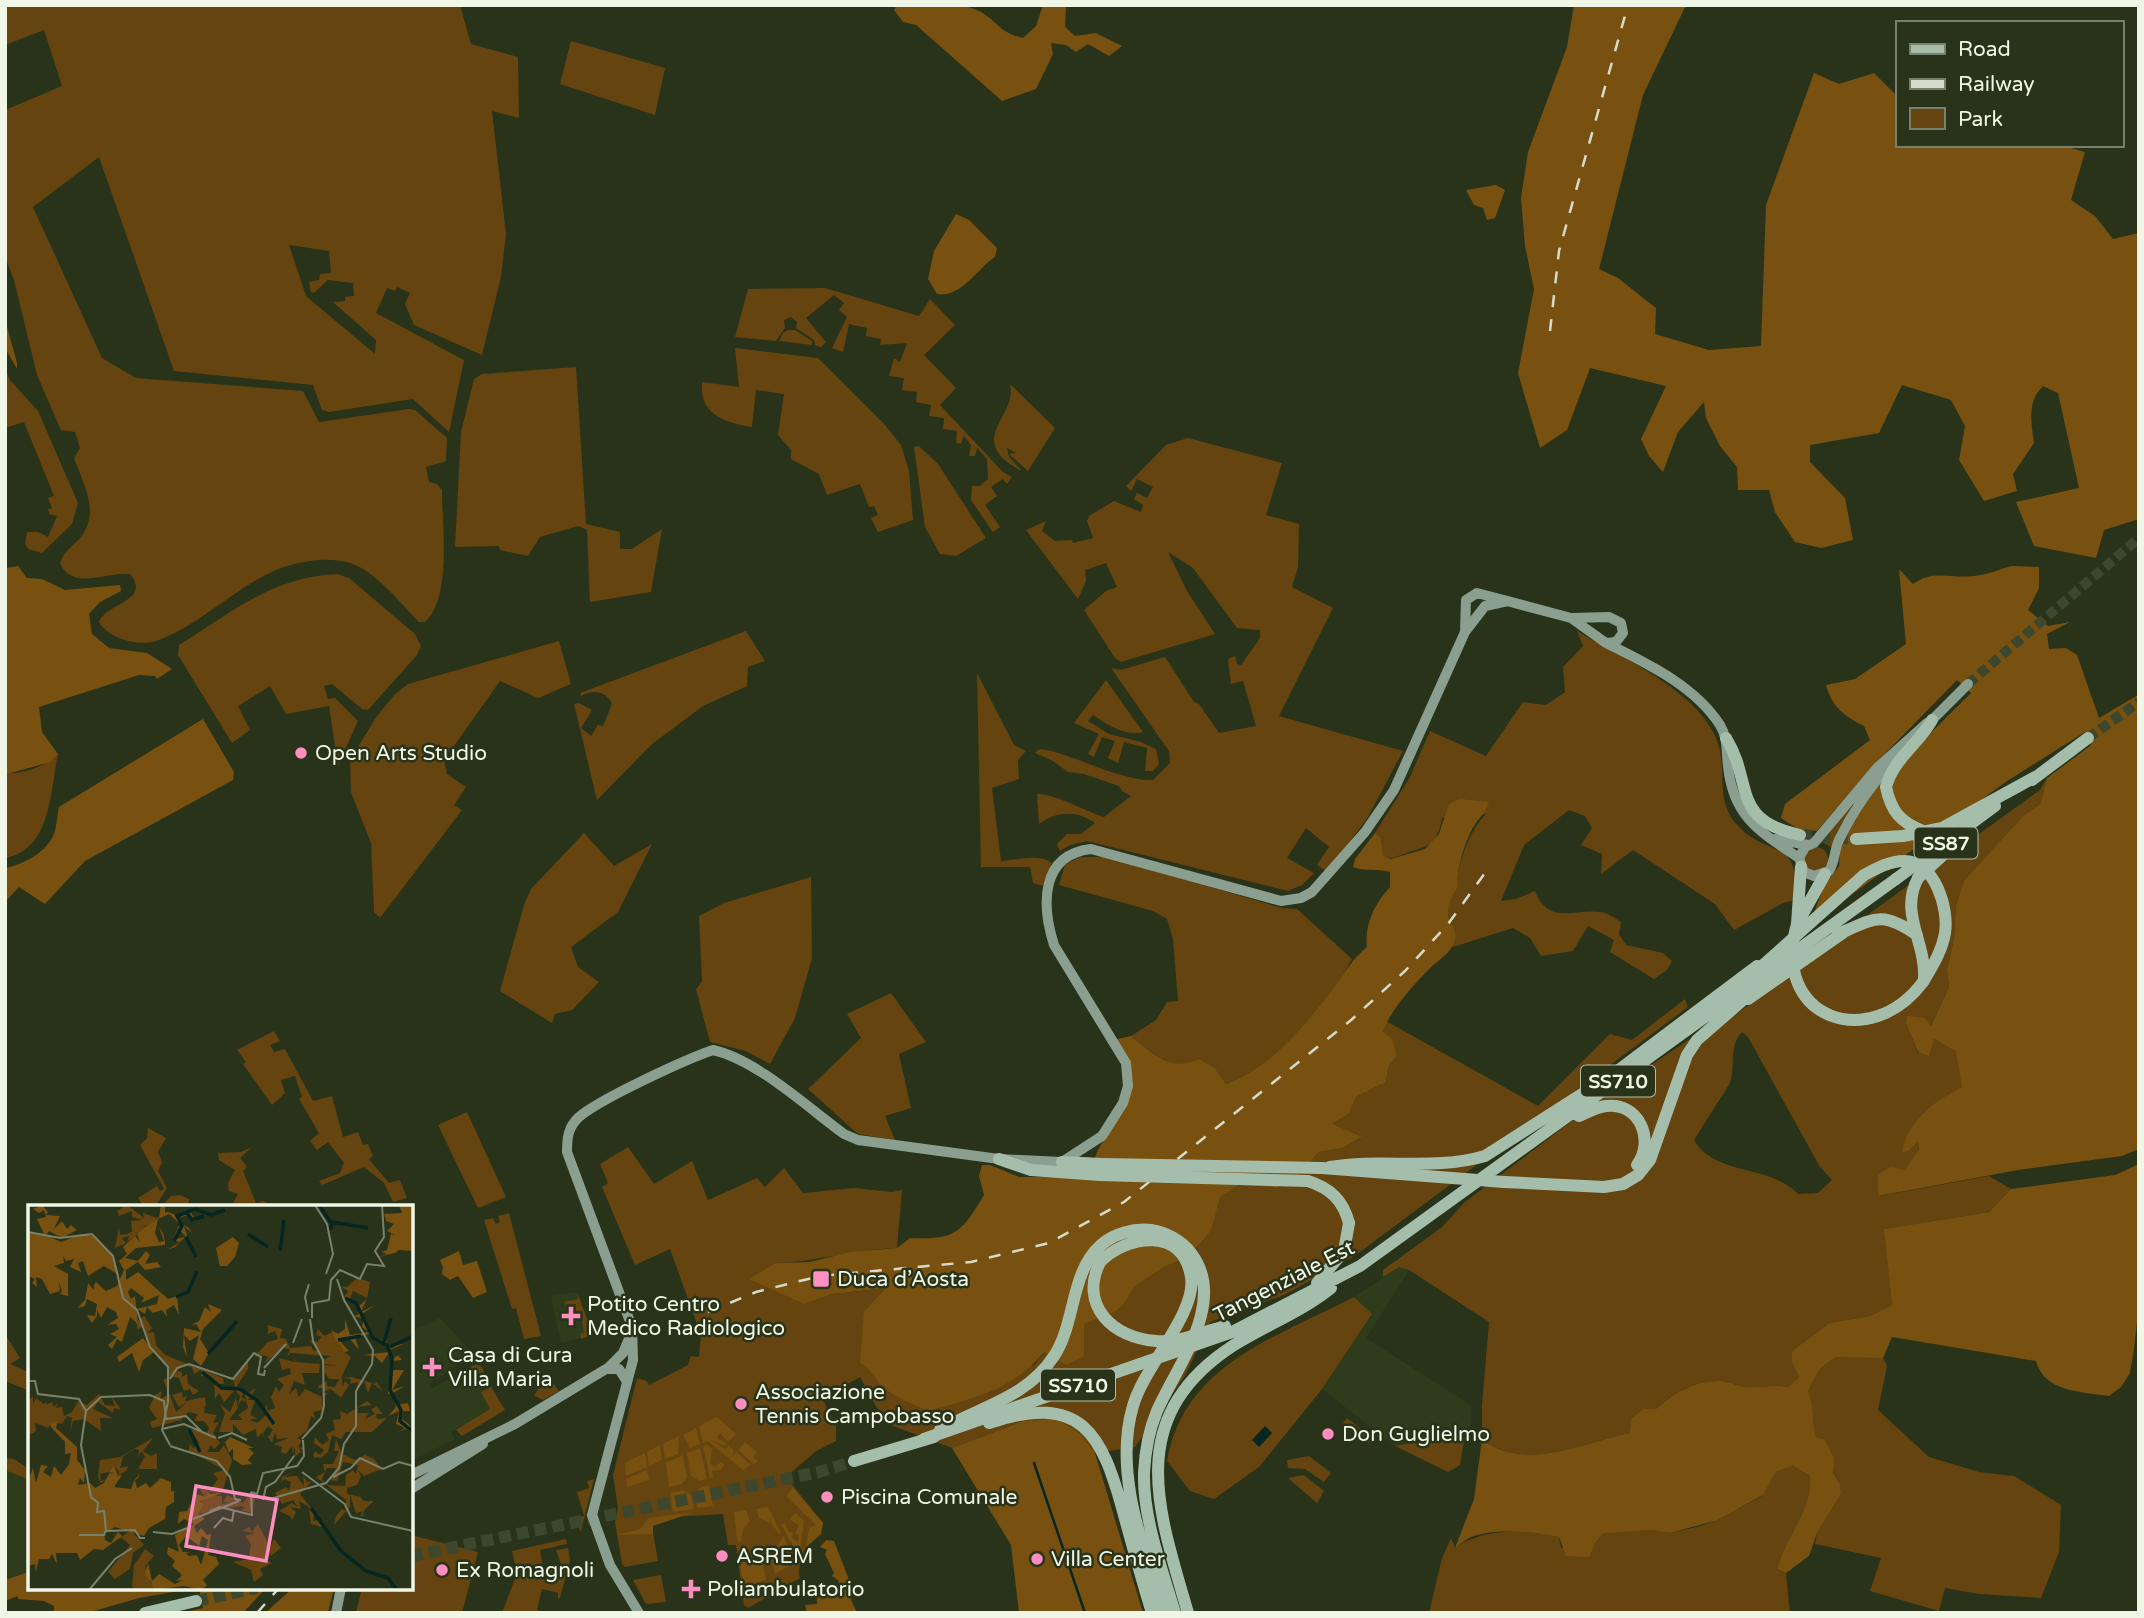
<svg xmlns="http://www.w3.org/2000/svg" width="2144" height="1618" viewBox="0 0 2144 1618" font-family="'Varela Round',sans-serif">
<rect width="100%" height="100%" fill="#28331a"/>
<!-- built -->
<path fill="#2f3c1c" d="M1399,1267l10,3 -43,68 106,68 -3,28 -74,12 -73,-57 50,-75 -18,-17z
M577,1292l16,43 -32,8 -10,-47z
M440,1318l33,36 -44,30 2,5 46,-26 28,47 -43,26 -5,-6 -6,2 4,7 -44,22v-130z
M5,1458l9,1 16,11v89l-4,14 -16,8 -5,-1z"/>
<!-- green -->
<path fill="#654410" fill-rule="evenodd" d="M5,5h455l11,39 47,13 1,61 -27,-7 14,123 -5,43 -19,78 -68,-30 -9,-21 5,-11 -13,-6 -2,4 -8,-3 -11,25 88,47 -15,72 -36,-33 -84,13 -7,-2 -9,-25 -139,-14 -75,-214 -66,50 69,151 34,20 167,13 16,31 90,-13 6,1 32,28 -1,23 -20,6 3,15 8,2 5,6c0,34 10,108 -17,132h-6c-19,-19 -43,-51 -69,-59 -23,-7 -52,-2 -74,7 -38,16 -82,59 -120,71 -17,6 -49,-3 -57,-19 7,-19 53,-21 31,-48 -25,-2 -58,17 -70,-11 4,-12 12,-16 20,-25 21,-25 3,-55 -6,-80l6,-10 -5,-16 -14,-2 -24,-55 -23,-95 -9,-23v-147l57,-24 -18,-56 -39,15zM289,245l40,6 2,22 -11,1 -1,6 -10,2 2,10 3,1 14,-13 25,3 1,13 -9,1v4l-12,1 43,38 -1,14 -69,-58z
M571,41l94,27 -10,47 -95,-31z
M825,288l94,28 11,-17 25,26 -31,30 32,33 -16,17 63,67 9,5 -5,7 -4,-5 -12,8 6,9 -12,9 15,22 -7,5 -22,-32 1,-14h8l8,-7 -1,-20 -10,-11 -2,8h-6l2,-11 -7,-9 -3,8 -5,-1 1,-12 -14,-2 1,-11 -15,-2 2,-11 -15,-3 1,-10 -15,-2 2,-12 -15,-2 5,-18 6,4 7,-19 -27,2 1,-6 -15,-3 1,-8 -18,-4 -6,28 -11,-4 15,-31 -8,-7 5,-7 -10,-8 -28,23 20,24 -5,5 -6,-2 -1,-5 -18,-12 1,-6 -6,-5 -7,3 1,8 -9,13 -41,-4 13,-48z
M788,330h7l17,11v4l-33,-4 4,-8z
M735,348l83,10 67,67 16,20 8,26 4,49 -35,12 -7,-14 7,-3 -4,-9 -5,1 -9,-23 -33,11 -8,-21 -28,-15v-9l-13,-15 6,-41 -28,-4 -4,37c-28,-4 -53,-13 -50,-45l37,5z
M576,367l10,157 34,8v17h12l30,-20 -11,63 -61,10 -3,-72 -9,-4 -38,11 -12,19 -28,-6 -1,-4 -44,1 6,-115 13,-53 8,-5z
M5,369l5,11 28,31 40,92 -6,21 -30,29 -14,-4 -3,-6 2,-11h11l10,5 9,-21 -8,-2 -1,-5 4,-1 -4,-10 6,-2 -30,-74 -19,6z
M1010,384l45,44 -27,43 -19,-17 7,-1 -9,-5 2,9 13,14c-60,-31 -3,-55 -12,-87z
M1188,438l94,25 -16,52 33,9 -1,43 -6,20 41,21 -54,108 124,35 -35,66 -41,55 -10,-7 12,-18 -23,-19 -19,30 27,15 -12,12 -14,6 -201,-50 -17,4 -10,6 -3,-7 10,-10h14l14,-11c-18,-13 -39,-12 -56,1l-2,-30c16,-1 48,17 67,23l27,-21 -9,-5 -3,-5 -35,-12 -16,-2 -15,-11 -18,-8 3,-3c16,-5 81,32 115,30l17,-17 -1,-12 -58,-83 10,2 44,-13 29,45 5,2 20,29 37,-7 -13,-45 -12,3 -3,-25 7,-3 2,8 4,1 19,-27v-8l-23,-2 -44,-60 -25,-16 19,39 28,43 -94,28 -6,-4 -31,-48 22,-19 11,-4 -11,-24 -21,7 1,11 -8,18 -52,-69 20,-9 -4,10 13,10 17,-1 1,3 20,-5 -6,-17 2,-5 25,-15 27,11 2,-7 -9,-6 3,-6 10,5 6,-11 -16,-8 -6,12 -5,-5 40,-41z
M919,446l19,18 48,74 -30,18 -16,-2 -15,-27 -11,-80z
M337,574l12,4 66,56 6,12 -4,9 -49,55 -6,-1 -30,-25 -8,2 4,13 7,-1 23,23 -20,44 -9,-59 -43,8 -16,-28 -32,20 12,24 -18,13 -54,-88 1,-10c53,-33 93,-68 158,-71z
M746,631l19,30 -17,6 -1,19 -44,20 -51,38 -55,56 -23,-96 5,-1 13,7 -11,18 10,8 7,-11 5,1 9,-22c-6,-13 -18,-15 -31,-8l-1,-3z
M1577,631c44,27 129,63 142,116 7,25 -2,51 14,73 30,40 69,14 62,80l-12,3 -49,27 -19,-26 -82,-54 -32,24 1,-20 -21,-9 11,-17 -7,-12 -16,-6 -45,35 -23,56 15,-2 19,-8c14,35 38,17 66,21 7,1 14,6 20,10l-2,12 7,11 37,8 9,8 -5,9 -13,9 -44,-27 4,-12 -26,-14 -15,25 -32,5 -11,-18 -17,-10 -60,19c5,-32 -18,-28 5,-60 -3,-20 13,-59 28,-73l-44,4c-5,29 -13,27 -38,36 -9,3 -12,6 -21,2l-2,-18 -6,-5 35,-56 20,-46 56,25 37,-54 23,3 19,-13 -2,-25 20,-21z
M559,641l12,43 -33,14 -38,-17 -56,79 3,14 19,13 -12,18 8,5 -82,108 -6,-6 -3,-69 -20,-51 -1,-32 27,-44 18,-22 13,-10z
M977,673l37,72 12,6 -8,9 1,19 -27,9 9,73c17,-1 37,-8 51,2l-9,23 -10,-3 -3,-16h-49z
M1106,680l37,52c-18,5 -36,-8 -50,-17l-5,6 21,13 32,8 15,7 3,15 -6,7h-8l2,-23 -23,-6 -6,21 -10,-5 7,-17 -13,-4 -8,20 -6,-3 11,-20 -25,-11z
M58,754c-8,36 -6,96 -53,104v-85c17,2 41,-7 53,-19z
M2047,778l-7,26 -16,11 -60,67 -8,23 -2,33 -7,32 2,17 -18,39 -25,-2 12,29 16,-14 23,12 6,36 -16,8 -28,47c1,22 -26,40 -40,54l110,-20 22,13 -22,23 -104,17 7,76 -22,11 -41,7 -37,28v12l7,14 -11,10c-14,-3 -26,1 -39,0 -10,0 -19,-5 -28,-6 -25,-1 -48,11 -65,28l-12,1 -14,23c-46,9 -104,40 -148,6v-34l7,-83 -80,-52 -10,-3 -16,10v-7l59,-43 23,-25 129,-98 97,-66 35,-17 117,-82 27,-26 170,-123zM1742,1032l6,5 72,130 12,13 -14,13 -20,1c-28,-30 -84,-18 -104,-54l36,-57c6,-19 -2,-36 12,-51z
M1854,801l-22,47 -13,-8z
M584,833l30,33 38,-22 -34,68 -47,35 7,20 21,15 -27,28 -17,4 -3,9 -52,-32 24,-86 7,-16z
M1804 859a12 12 0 1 1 24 0a12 12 0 1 1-24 0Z
M1080,857h28l174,51 15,1 55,50c-26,48 -75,106 -126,125l-11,-16 -16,-8c-30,13 -44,-7 -68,-24l25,-16 11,-18 11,-1 -5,-62 -6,-20 -14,-8 -94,-26 6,-20z
M811,877l1,81 -17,60 -25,46 -24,-13 -36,-9 -14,-53 6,-7 -3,-66 25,-13z
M891,993l35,49 -27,12 12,54 -26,8 10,24 -37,-6 -50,-45 53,-51 -14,-24z
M1685,999l3,8 -332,248 -72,40 -74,27 -25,54 -50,71 -40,6 -13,-18 -59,-14 -71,27 -67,-25 -25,-46 -38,21 14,28v15l-20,10 -30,26 37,46 -2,11 -15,13c-2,11 -10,20 -6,31l-52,30 -4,-3 -8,-60h-8l-5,-31 -51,3 -20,9 6,35 -33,6 -3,-3 -7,-42 3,-14 -5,-33 24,-97 10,3 2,4 39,-20 3,-9 8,1 2,-22 -31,-86 -35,16 -33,-78 6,-4 -8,-19 28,-17 26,37 38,-23 16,39 49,-22 8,9 19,-19 19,25 51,-5 38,4 10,-2 -5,58c-41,1 -80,14 -121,15l28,41 29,-10 54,-6 -18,78 11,18 154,-19 10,-13 40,-28 40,-20 10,-17 30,-20 24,-10 23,-26 8,-34 20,-12 38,3 24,-15 18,-21 24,-4 18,-10 -30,-13 18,-11 7,-17 30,-15 2,-14 9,-13 -14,-23 3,-11 152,85 72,-72 22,6z
M274,1031l6,10 -10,4 4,7 11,-3 28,52 19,-5 11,41 15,-5 5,13 5,-1 5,12 -4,3 20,24 11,-3 7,18 -14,4 -9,-19 -20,-16 -42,18 -3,-4 21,-8 4,-10 -16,-21 -11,8 -7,-9 9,-8 -20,-34 3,-2 -7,-21 -14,4 4,13 -13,12 -29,-41 3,-2 -9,-12z
M467,1112l39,85 -28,11 -40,-83z
M148,1128l18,10 -8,14 4,10 -4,9 9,17 -12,19h-11l-6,-9 19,-12 3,5 4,-2 -24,-44 7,-7z
M252,1147l-12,11 7,9 -4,4 13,32 7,-2 12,6h-44l7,-13 -9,-3 -1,-8 7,-13 -16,-10 -1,-7 23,-1z
M180,1195l9,4 -1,8h-27l10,-11z
M509,1213l32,123 -17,3 -8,-31 -4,1 -28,-89 9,-2 3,6 4,-2 -2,-6z
M577,1292l16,43 -12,4 -1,-5 4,-1 -3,-18 -10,1 -7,-14 14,-3z
M1354,1297l18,17 -50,75 -63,78 -45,32 -24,-8 -23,-30c17,-97 110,-124 187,-164z
M5,1334l15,24 -10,6 20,9v18l-25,-10z
M1862,1355l21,3 4,8 -9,44 51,47 50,15 35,4 47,29 -2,47 -18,46 -62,-4 -34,-6 -6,23 -69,-20 11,-33 -66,-14 2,-11 24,-39 -1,-10 -27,-52 -5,-41 12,-22 15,-12z
M468 1373a8 8 0 1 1 16 0a8 8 0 1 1-16 0Z
M552,1382l7,9 -16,9 -9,-4 4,-7z
M491,1387l14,23 -43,26 -6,-6 34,-21 -9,-17z
M1347,1418l25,20 -3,5 -26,-20z
M1465,1434l-5,31 -12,7 -53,-26z
M1309,1456l22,17 -7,9 -19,-13 -17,-1 -1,-8z
M5,1458l9,1 16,11v10l-25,-10z
M1793,1466l17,10c3,33 -25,61 -33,93l9,4 4,40h-361l13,-55 9,-20 4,10c30,-21 70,-18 104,-11l2,11 34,-5 9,-10 12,-2 35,-1 19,3 27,-6 21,-7 44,-24 14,-24z
M1304,1475l20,16 -7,12 -29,-25z
M594,1479l-13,52h-1l-4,-13 8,-2 -7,-24 12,-4 -2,-7z
M411,1535l67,17 -16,61h-106l6,-25h49z
M566,1539l1,5 -27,6 3,18 18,-4 -5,-14 12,-2 2,12 -10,38h-2v-5l-16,-4 -5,21 9,3h-44l15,-40 -5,-22z
M661,1575l5,27 -20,2 -13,-24z"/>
<!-- forest -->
<path fill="#785110" d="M897,5c25,0 62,-5 84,7 17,10 19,21 42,26l13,-12 7,-21h23l-1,22 10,9 21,-3 26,13 -13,10 -21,-12 -12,8 -10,-7 -15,-2 2,11 -17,35 -34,12 -86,-76 -13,-3 -9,-12z
M1574,5h112l-43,90 -44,174 19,9 38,30 -1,26 54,16 52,-4 5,-141 48,-132 25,11 35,-11 23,23v49h164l24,7 -14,48 24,16 18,23 26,-6v286l-35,11 -8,28 -62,-12 -18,-44 63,-14 -21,-95 -15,-7c-16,16 -12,35 -9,57l-21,31 4,17 -33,10 -25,-41 6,-34 -14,-26 -49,-15 -23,48 -69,12v17l35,36 8,42 -32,8 -26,-6 -20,-30 -6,-22h-31l-1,-23 -17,-21 -14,-28 -2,-16 -26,30 -15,40 -14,-16 -8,-17 25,-53 -76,-18 -23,62 -27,18 -22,-75 16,-84 -9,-43 -4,-48 7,-46 39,-105z
M1496,185l9,5 -10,28 -8,2 -4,-12 -9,-3 -8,-15z
M956,214l13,6 28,28 -2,9c-18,12 -34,41 -58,37l-9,-15 6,-28z
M5,319l12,44v6l-12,-21z
M18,566l9,12 15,1 23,11 55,-5 1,6 -21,11 -11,12 3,20 17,14 38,5 25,16 -15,10 -2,-3 -16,-1 -100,32 3,25 16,22 -8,8 -43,12 -2,-206z
M2011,566l28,1v21l-11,22 20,16 22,-4 -23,12 2,15 17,-1 11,7 22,63 39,-23 1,-14v468l-17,7 -104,14 -140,26v-21l12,-8 15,3 14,-21 -1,-7 -10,9 -6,1c5,-31 34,-52 60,-65l-6,-36 -22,-12 -5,17 -11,-4 -12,-28 1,-8 17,2 7,8 18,-39 -2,-17 7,-32 2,-33 8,-24 60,-66 16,-11 7,-26 43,-32 3,-6 -8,-8 -78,49 -182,133 -11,-1 10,-27 15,-20 1,-14 7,-19 22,-39 102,-101 -14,-13 -87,89 -53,62 -19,-2 -17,-11 4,-14 85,-64 -6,-14c-20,-10 -32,-19 -38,-41l29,-6 51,-35 -7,-75 14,15c21,-15 37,-5 60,-8 13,-1 25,-6 38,-10z
M203,719l31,53 -1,8 -148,81 -40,43 -26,-17 -14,15v-34c19,-4 41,-15 49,-34 3,-8 3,-19 5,-27z
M1460,799l29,3c-3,11 -9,14 -15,24 -9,15 -18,44 -16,61 -26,37 8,36 -6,60 -4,7 -14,14 -20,19 -15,15 -43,45 -49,66l9,7 5,16 -9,13 -2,14 -30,15 -7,17 -17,10 30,13 -19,11 -24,4 -18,21 -24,15 -38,-3 -19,12 -9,34 -23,26 -24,10 -30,20 -10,17 -10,8 -30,12v32l-18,9 -22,-13c-29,37 -72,47 -116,59 -16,-7 -31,-13 -45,-24 -9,-8 -11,-19 -23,-24l4,-51 22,-24 -53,6 -29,10 -55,-25 27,-16 34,-1 40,-10 47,-4 13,-10c46,2 51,-5 74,-43l-5,-19 3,-11h8l29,12h62c15,-12 12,-22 23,-37 34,-48 31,-45 13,-101l14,-3c23,17 38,37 68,23l16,9 11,16c45,-17 78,-57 107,-95 11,-15 19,-30 34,-42 -3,-22 8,-44 23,-60v-15c-14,-4 -24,0 -37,-5l2,-8 20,-26 6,5 2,18 8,3 34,-10 14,-15 10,-30z
M2139,1164v141l-5,44 -4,24 -9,14 -12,9c-27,-4 -65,-4 -73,-35l-144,-24 -9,21 -48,-1 -15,12 -12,22c7,17 3,37 9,47l7,1 10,19 -1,14 7,12 1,10 -24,39 -8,23 -23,17 -9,-4c8,-32 36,-60 33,-93l-17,-10 -17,6 -13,23 -45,25 -48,13 -19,-3 -47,3 -9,10 -6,14 -23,-1 -7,-19c-24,-5 -61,-9 -85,-1 -7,2 -13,8 -19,12l19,-49 8,-60c43,34 102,3 148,-6l2,-15 12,-9h12c18,-17 40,-29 65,-28 9,1 18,6 28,6 13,1 25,-3 39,0l11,-10 -7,-14v-12l37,-28 41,-7 22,-11 -8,-76 105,-17 22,-23 104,-14z
M459,1251l4,14 14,-4 10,31 -14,6 -15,-22 -8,4 -8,-6 1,-7 -3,-7z
M717,1417l19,17 -8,8 -8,-9 -3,5 10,6 -2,2 -16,-7 16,10 4,-3 5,5 -2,6 4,-5 15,13 -8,5 -35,-29 -5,2 -4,-17z
M1057,1419l25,16 13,18 48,160h-124l-8,-68 -59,-97 71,-27z
M696,1428l4,16 -10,4 -7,-13z
M679,1436l-1,18 -13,5 -2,-15z
M745,1442l12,10 -4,5 5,4 -4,3 -16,-14z
M660,1445l2,15 -13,6 -2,-14z
M707,1445l5,4 -2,15 4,3 7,-5 3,2 -3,6 -9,1 1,7h-3l-7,-32z
M700,1448l7,31 -7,2 -9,-5 -4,-23z
M645,1453l2,14 -21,9 -1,-13z
M683,1455l4,22 -5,7 -13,3 -3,-24z
M647,1470l2,10 -22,7 -1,-8z
M709,1485l4,21 -15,2 -3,-13 6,-8z
M793,1488l30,35 -2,11 -15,13 3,-19 7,-3 -30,-29z
M683,1490l8,5 3,14 -21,3 -3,-19z
M768,1507l13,26 -2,1 -8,-11 -12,-5 -3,-9z
M746,1510l4,11 -7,9 -2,12 -4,-2 -3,-28z
M694,1512l-41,14v8l-36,1 23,-6 9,-11z
M795,1513l9,8 -5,36 -18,-33 4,-1 4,9 4,1 -1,5 6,4 1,-7 -4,-2 4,-7 -9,-7z
M783,1536l13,26 -21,12 -4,-15z
M826,1540l8,1 17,44 -1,12 7,16h-50l-2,-8 12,-1v-7l19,-6 3,-10 -7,-5 2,-3 -9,-19 2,-4 -7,-3z
M738,1544l10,15 14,3 4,17 -22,12z
M30,1559v29h167l-58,10 -52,15h-33v-7l-10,-5 -26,-2v-3l-11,4 -2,-20 21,-7z
M199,1588h67l-23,25h-62l22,-5z
M293,1588h41l-6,25h-63z"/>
<!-- water -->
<path fill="#072521" d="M1265,1426l7,7 -13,14 -7,-7z"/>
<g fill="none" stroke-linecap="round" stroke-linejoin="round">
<!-- stream -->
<path stroke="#072521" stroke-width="2.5" d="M1034,1463l51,150"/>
<!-- secondary-tunnel -->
<path stroke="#3c472e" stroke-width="10" stroke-dasharray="10 5" stroke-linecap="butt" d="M1968,684l171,-146
M2088,738l51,-36"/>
<!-- primary-tunnel -->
<path stroke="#3c472e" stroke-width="12" stroke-dasharray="12 6" stroke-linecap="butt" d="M1800,835l56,4
M411,1556l408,-84 35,-11
M196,1601l61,-13"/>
<!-- secondary -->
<path stroke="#8b9f91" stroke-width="10" d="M1465,632l1,-32 11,-7 94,25 38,-1 12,6 2,10 -7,9 -10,1 -35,-25
M1608,644c40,20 87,42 112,81 8,13 6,26 8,41 5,51 32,66 71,92
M1927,725l41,-41
M1897,757c-24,25 -43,52 -58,83 -5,11 -4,22 -10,31l-15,5 -10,-4 -5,-14 6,-11 9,-4 63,-75 50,-45
M1775,839l33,6
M607,1369l16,-16 8,-19
M411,1475l104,-51 91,-55h13l7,11
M411,1489l72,-45
M336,1613l5,-25
M639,1613l-29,-48 -18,-50 41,-155 -1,-33 -65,-175c0,-14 1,-25 12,-35 21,-18 105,-57 134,-67 44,10 94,57 131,84l14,6 141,19 63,3 40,-26 21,-33 5,-17 -2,-23 -72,-118c-12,-38 -15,-90 37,-96l190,52 20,-3 11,-6 53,-60 29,-42 71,-158 20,-26 23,-5"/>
<!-- primary -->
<path stroke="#a5beac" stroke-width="12" d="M1726,738c28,46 4,82 74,97
M2032,780l56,-42
M1923,831c-23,-9 -32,-20 -37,-44 7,-28 33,-43 46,-67
M1856,839l47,-3 39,-8 95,-52
M1918,878c-19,35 8,64 6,100
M1801,917l24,-43
M1797,924l4,-57
M1838,934c36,-15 43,-24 79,1
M1752,975l112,-100c13,-7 26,-14 40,-14 31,0 45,48 41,72 -3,18 -13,34 -22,49
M1748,999l96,-67
M1612,1075l145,-109
M1579,1116c9,-4 18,-9 27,-10 34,-4 49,35 31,59
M999,1159l32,11 69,5
M1062,1162l40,2
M1330,1167c52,-9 104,4 155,-11l133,-85
M1504,1182l100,5 19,-3 15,-9 12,-15 37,-105 10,-15 54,-47
M1100,1262c28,-28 83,-35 91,15 6,36 -47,89 -58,129 -20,67 11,142 30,207
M1317,1283l27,-32 5,-28
M1232,1332l128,-66 536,-387
M989,1423c93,-31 113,10 135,92 9,33 18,65 28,98
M940,1430c39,-23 87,-32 114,-74 22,-33 16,-84 47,-111 12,-11 33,-17 50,-15 15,2 31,11 40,23 37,48 -14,113 -34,158 -8,19 -12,41 -13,62 -1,46 18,96 31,140
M854,1461l80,-24
M145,1613l51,-12
M1188,1613c-30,-104 -65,-196 46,-268 32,-20 67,-33 97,-57"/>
<!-- rail -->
<path stroke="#d5dccb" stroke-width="2.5" stroke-dasharray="12 12" stroke-linecap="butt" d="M1550,331l9,-80 69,-246
M708,1312l48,-20 64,-16 151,-14 78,-19 75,-41 226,-181 55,-50 43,-47 37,-51
M257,1613l22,-25"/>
<!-- primary-bridge -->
<path stroke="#a5beac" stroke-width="12" d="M1918,878l28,-26
M1896,879l99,-73
M1797,924c-27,95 73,129 126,58
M1102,1164l220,4 182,14
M1100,1175l208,6c22,7 35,19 41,42
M1100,1262c-21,43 12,76 56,79 23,2 47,-9 69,-15
M924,1439l308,-107"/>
</g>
<!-- markers -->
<g fill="#fd8ec0" stroke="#28331a" stroke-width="2.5">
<circle cx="301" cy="753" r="7"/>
<rect x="812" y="1270" width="18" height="18" rx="3.5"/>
<path d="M567.5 1305.5h7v7h7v7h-7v7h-7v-7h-7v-7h7z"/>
<path d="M428.5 1356.5h7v7h7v7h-7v7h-7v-7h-7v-7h7z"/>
<circle cx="741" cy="1404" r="7"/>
<circle cx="1328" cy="1434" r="7"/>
<circle cx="827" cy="1497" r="7"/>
<circle cx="722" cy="1556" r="7"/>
<circle cx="1037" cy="1559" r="7"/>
<circle cx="442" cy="1570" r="7"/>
<path d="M687.5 1578.5h7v7h7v7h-7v7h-7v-7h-7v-7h7z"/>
</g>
<g text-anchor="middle" stroke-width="5" stroke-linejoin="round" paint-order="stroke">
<!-- shield labels -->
<g fill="#28331a" stroke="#b4bcaa" stroke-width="2">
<rect x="1914.5" y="827.5" width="63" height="31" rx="5"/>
<rect x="1581" y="1065.5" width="74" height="31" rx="5"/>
<rect x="1041" y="1369.5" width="74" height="31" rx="5"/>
</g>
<g font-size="19" font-weight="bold" fill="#f0f7e7">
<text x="1946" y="850">SS87</text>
<text x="1618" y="1088">SS710</text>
<text x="1078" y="1392">SS710</text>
</g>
<!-- poi labels -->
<g font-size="21" fill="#f0f7e7" stroke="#28331a" text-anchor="start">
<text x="315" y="760">Open Arts Studio</text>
<text x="837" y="1286">Duca d’Aosta</text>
<text x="587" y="1311">Potito Centro<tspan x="587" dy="24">Medico Radiologico</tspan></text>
<text x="448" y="1362">Casa di Cura<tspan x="448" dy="24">Villa Maria</tspan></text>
<text x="755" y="1399">Associazione<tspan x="755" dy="24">Tennis Campobasso</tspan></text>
<text x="1342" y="1441">Don Guglielmo</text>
<text x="841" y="1504">Piscina Comunale</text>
<text x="736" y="1563">ASREM</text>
<text x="1051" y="1566">Villa Center</text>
<text x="456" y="1577">Ex Romagnoli</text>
<text x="707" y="1596">Poliambulatorio</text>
</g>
<!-- street labels -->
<g font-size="21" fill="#f0f7e7" stroke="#28331a">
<text transform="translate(1284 1281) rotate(-27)" y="7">Tangenziale Est</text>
</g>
</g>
<!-- overview -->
<g transform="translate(28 1205)">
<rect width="385" height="385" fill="#28331a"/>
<path d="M99,0l17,13 -1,-5 14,5 -8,8 -7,-1 6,2 -21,15 2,-6 -7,2 4,5 -11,5 4,-21 1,8 7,-1 5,-2 -1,-11 11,-1 -10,-3v-6l-13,5 -2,-5zM329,73l13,4 -3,16 -14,-7 -3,8 -7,-1 5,-7 -8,-5 7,1zM116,111l8,12 -4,5 6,-1 2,13 9,10 58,23 1,6h-5l3,3 13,1 -2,-9 15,-19v9l-12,18 12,6 8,-5 -8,12h7l-5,15 7,3 -7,2 7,3 10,-9 -3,-3 -3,-6 -3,-1v-4l7,11 1,-6 2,6 7,-3 -4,-11 5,-11 3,6 5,-7 -7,-6 14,-5 -1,-6 -8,2 -3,-12 15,4 1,-6v6l25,2 -1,9h-17l3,12 -11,-4 -5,13 7,-6 3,9 6,-8 17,8 2,-9h-6v-2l9,-5v5l8,1 4,-8h-10l-6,-9 1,-5 16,1 -16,-2 -2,-8 1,4 8,-4 -41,-3 -3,4 3,-8 -8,-1 -17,15 3,-6 -10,-3 -2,4 -1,-2 13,-14 10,-3 -3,-8 -7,3v-9l14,4 -2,9 6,1 4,9 21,-2 3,5 4,-1 -9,-10 8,2 5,-5 -6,-2 2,-6 6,7 9,-4 10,19 8,6 -10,21 11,-1 23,7 1,-2 7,9 -11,-8 -4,10 -4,-12 -8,10 2,-9 -8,2 1,-5 -9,-1 1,8 2,-5 4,4 -8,13 -10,-9 -6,2 -1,-5v6l4,2 -6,3 1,13 -10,2 3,7 -5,-3 -4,15 -10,7 5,2 -4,7 5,1v2l-4,-2 2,4 -11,8 5,-6v-8l-2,8 -1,-8 -6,8 -5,-2 1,-5 -8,-3 14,-6 -11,1 -2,-7 -3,11 -4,-6 5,-7 -5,-4 -5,7 2,7 -3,-7 -5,5 -1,-9 -13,6 -10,-11v8h-14l6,-19 -5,-9 10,8 6,-14 2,10 -9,12h14l-5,-5 10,-7 -4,-16 -3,5 4,2v3l-3,-2 -4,5 2,-9 -5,-6 -11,12 -5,-9 -4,6 -1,-20 -7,-5 -6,3v-7l-7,4 -2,-7 -9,-2 -6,6 5,1v5l5,-3 1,10 11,7 -6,4 -3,-6 -6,2 -5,-13 -9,-2 -2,15 -5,-11 5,-3 -1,-12 -20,-22 -4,-17 -5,4 -2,-8zM134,186l-2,8 10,-5 6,18 12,-11 -9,6 -7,-12 10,-3 1,6 4,-3 -2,6 20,-4 1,9h-6h5l-1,7 13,2 -4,8 6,-1 -6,11 7,10 -6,6 -3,-4 -4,7h12l5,-7 8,15 -10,33 -14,-1v4h14v8l8,-2h-7l4,-7 16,8 6,-8 6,4 -4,14 -11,-3 5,-2 -4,-2 -43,8 1,-11 7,-4 -7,-11 10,3 9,-12 -5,-6 12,-3 -36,-19 1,-7 3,4 6,-5 -9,-14 17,4 2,-5 -5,-7h-10l4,-7 -10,-2 -7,8 -29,8 -2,-6 7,-3 -8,-11 6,-13zM71,189l6,11 10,1 -3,-7 1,-1 8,12 -7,-2 -1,5 -15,-11 -5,7 20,9h-13l1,13 -17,-12 -11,2 -3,11 2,-14 -5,-2 -5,8 -9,-2 -5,6 -13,-5 1,8 -8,5v-35l5,-5v8l3,-6 8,6 3,-3 -1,4 6,-3 2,5 4,-5 -2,6 6,-1 2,9 8,-4 6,-11 9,4zM339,196l5,4 -14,2v6h11l-4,6 10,-5 -4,-4 5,-4 7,8h-7l1,5 10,-1 -15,14h-26l-5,7 -9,-4 -4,17 -7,6 -8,-1 2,-6 5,4 4,-5 -10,-7 1,-6 7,8 7,-5 -3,-6 9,-4 -2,-10 8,-1 -1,-8 7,3zM125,233l-10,13 8,5 6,-3v16h-19l7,-13 -4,-5 -3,7 1,-8 -4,-1 -12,7 -3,12 8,-2 -1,4 -9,6 1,-4 -5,-7 -5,7 8,1 -5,4 -3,-5 -9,2 1,7 7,-2 -7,4 -3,-6 2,-17 20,-3zM308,234l6,15 13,6 10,-5 9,4 7,10 -17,7 -6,-6 3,6 -4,9 -10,3v6l14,3 2,4h11l-10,9v2l-2,3 4,1h-6l3,-5 -7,2 -6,-18v12l-16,18 2,-9 6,-7 4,2v-11l-30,-23 9,-5 -2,-8h10l6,-13h-5zM315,257l15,3 -2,9 -3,-4 -7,5 -1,11 -18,-1 -5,-6 5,-11h9l-6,12 7,1zM266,266l-10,6 13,-1 7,10 -1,-11 4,7 5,-1 -12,13 14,18 -1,9 7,-1 5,8 -14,-4 -2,-17 -10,-6 2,8 -11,-2 6,5 -4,8 5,12 -7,-16 -11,-5 13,-8 6,4 -5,-7 -11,4 -7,-11 11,-6 3,4 2,-9 -7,-3 -3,4 1,-6zM230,319l12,23 4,-8 7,9 -10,8 -4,-10 3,9 -5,4 7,4 -12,6 3,6 -9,7 -3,-12 -18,-8 16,-3 2,-15 -6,-8 10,-3 -13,-2 7,-4 3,5zM103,325l13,15 -11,8 -3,16 -15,10 -7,-7 22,-27 -8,-7 -5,2zM117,344l9,7 -9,10 3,13 -8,3 11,-2 2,9 -17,1 -4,-3 2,-22z" fill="#654410" fill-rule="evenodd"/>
<path d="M14,0l6,7 -2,3 14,1 -6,13 8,-8 5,8 4,-4 6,5 -15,8 -13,-7 -3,4 15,7 20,-8 14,2 19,23 5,16 -15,-9 -16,10 -5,-15 -5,2 3,9 -11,-5 4,-8 -8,2 -3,-5 1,7 -10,3 14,8v22l-8,-2 2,-3 -3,-9 1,9 -10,3 -8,-15 -6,-2 1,10 -5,-4 3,-4 -7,-3v-44l16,2 -7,-15 9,-2 -2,-7 -5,3 -6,-4zM133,0h4v8l3,-1 8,3 13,-5 8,-1 -6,4 4,6 -6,-4 -12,3 3,5 9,5 3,5 -8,-7 3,10 -1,1 -8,-9 -3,11 10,-2 -10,10 -8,3 13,-8 -7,-2 5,-13 4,-1 -13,-12 -11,5 -3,14 4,9 5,-1 -5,-14 4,6 2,8v4l-29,3 -11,10 13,3 8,-10 4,4 -5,9 12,-2 4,5 -16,3 -7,-8 -12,8v10l12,-8 30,27 13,-4 -4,2 2,18 -5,-10 -8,5 1,7 -5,-7 -9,3 -6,-6 -2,7 -8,-5 20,-5 2,-9 -18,8 3,-5 -13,-10 -3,4 3,7 4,-3 3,28 -8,-7 -8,25 -5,-3 -5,10 -4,-4 9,-8 -7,-3 9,-5 -3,-5 -9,1 11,-7 -2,-6 -9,-5 -6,11 -4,-8v6l-5,7 -5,-8 8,1 2,-12 -10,-5 -2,7 -8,2 8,-8 3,-17 6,7v-5l2,-3 10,9 11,-5 7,-16 -5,-9 8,-7 -4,-7 12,-11 5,6 -3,-8 22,-17zM371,0h14v46l-14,-1 -4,3 -17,4 9,-3 -6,-2 6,-2 4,-16 6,2 -10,-5 7,-7 -8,-3 -2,-7 18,-1zM205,32l6,6 -4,14 -8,9h-7l-4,-18zM320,92l11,9 8,-7 -6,13 14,-7 -13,9 13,24 8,2 7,-10 -5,7 3,9 16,-2 -14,6 3,9 5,-4 4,5 -9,1 -1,9h12l-12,20 13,-4 -12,7 5,12 10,-2 2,8h-7l-1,8 7,5 4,10 -7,-5 -8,3 7,-4 -9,-4 3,-13 -11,5 8,-9 -3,-13h-5l3,-36 -3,-4 -6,9 -7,-7 -12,-1 26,-3 -5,-9 -9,-3 -5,-6 -15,3 4,13 -10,-12 -9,3 9,10 -5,1 -7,-11 -9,1 8,-2 -5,-10 7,4 7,-5v-10l5,16 19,-3 -7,-5 2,-8 -10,-3 5,-2 -2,-9 -14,-7zM180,99l14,6 -19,19 -3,10 9,14 -8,13 -8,-7 6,-24 -9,6 -6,-6 3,23 -4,-11 1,-19 17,4 -5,-8 -5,1 8,-4 6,-14 6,5zM115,133l11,14 -11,8 -4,12 -7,-19 -13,9 -2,-5zM30,216l-2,7 21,19v13l8,10 -1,13 -4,-5 -2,7 12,-2 5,5 9,-5 5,-9 7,-1 -7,-1 5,-7 4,11 4,-1 -8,12 17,2 4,-10 3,-3v-3l1,4 -4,3 2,8 9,-5 4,5 11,-10 10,4v9l7,1h-4v10l-8,5 -1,12 -16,9 -5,8 -29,-9 -11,7 1,6 6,3 7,-11 4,4 -19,14 -9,-1 -14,11 -3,-7h-21l1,11 -5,-10 -3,5h-10l-3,13 -1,-8 -7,2v-99l2,9 3,-8 3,15 5,-18 7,1 -5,6 8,5 3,-11 7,9 8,-11 2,-11 -6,1v-12l-14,-15 -1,-4zM202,232l24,11h-6l6,5 -6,7 4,4 -10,1 -9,-6v-11l-4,5 -4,-11zM182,285l-1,4 13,-1 -23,9 5,2 -6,10 7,5 -11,7 3,7 4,-5 6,7 4,-1 -3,21 8,2 3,7 -16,16 4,5 -5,5 -18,-4 -31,4 -2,-10 -12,3 9,-4 -3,-6 3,-10 4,18 7,-7 16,10 8,-4 -7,1 6,-6 -10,-9 3,-5 -8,-7 1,-7 11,5 -4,-17 19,-11 -10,-5 -6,5 1,-12 8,-1 9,-17 10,3zM158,331l13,10 3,-10 6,4 -7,25 -4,-10 -8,1 -3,-3 5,-1h-8l-4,-7z" fill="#785110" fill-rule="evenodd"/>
<path fill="none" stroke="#072521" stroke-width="3.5" d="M291,0l13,19 -2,6M159,8l5,7 12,-4M304,17l36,6M220,29l20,13M158,32l10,20M146,36l8,-15 -5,-10 18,-7 16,6 14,-5M252,46l4,-31M148,92l12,-5 9,-21M317,93l11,5 17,35 14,7 5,14 -2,31 11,20 -1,11 13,11M310,135l23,-4M356,137l7,-24M362,142l23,-11M180,149l29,-33M174,167l20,16 18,1 17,11 17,24M161,224l11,23M283,303l30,43 25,20 22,7 9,12"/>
<path fill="none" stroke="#78816c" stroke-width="2" d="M287,0l12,19 6,30 -7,20M0,27l32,6 32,-4 21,22 10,42 14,12 13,37 18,20v35l-6,28 8,15M280,107l-3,-15 4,-13M284,113v-15l17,-3 2,-20 9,-10 20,9 7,-15 17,2 -9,-15 9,-14 -2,-32M265,138l9,-24M236,163l22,-24M142,174l7,-11 12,-4 44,15 21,-26 7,4 -3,17 6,1 1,-5M0,176h7l3,13 41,5 7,12M58,206l15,-14 49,-2 14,6 2,18 20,-3 16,16M58,206l-5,34 10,52 7,6 -1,9 7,-1 2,19M134,224l22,-5 32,14M190,233l14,-5 15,7M274,234l19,-21 3,-12 -1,-46 -10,-19 -3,-22M142,241l47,15 13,16 5,22 6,1M274,267l44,33M305,272l18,-9 9,-10 23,11 16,-7 14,4M223,287l6,2 6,-21 34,-7 7,-10 -1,-16M242,294l56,-16 13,-15 5,-24 12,-18v-35l16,-27 1,-14 -29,-50 -7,-21M235,295l3,-13 9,-5 19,-26M317,300l6,12 62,14M182,306l10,-4 32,8 -1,-23M165,314l46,-18M186,323l9,-10 9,3 2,-11M78,326l29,-1 5,8h5M125,327l19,2 15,-6M51,330h25l2,-5M61,385l26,-31 17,-11"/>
<path fill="#fd8ec0" fill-opacity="0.15" stroke="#fd8ec0" stroke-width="3.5" d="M168,281l81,14 -11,61 -80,-15z"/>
<rect width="385" height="385" fill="none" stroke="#f0f7e7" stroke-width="3.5"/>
</g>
<!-- border -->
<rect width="2144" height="1618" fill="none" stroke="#f0f7e7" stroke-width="14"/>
<!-- legend -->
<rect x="1896" y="21" width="228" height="126" fill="#28331a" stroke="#78816c" stroke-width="2"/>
<rect x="1910" y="44" width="35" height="10" fill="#a5beac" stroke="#78816c" stroke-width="2"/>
<text x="1958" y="56" font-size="21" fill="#f0f7e7">Road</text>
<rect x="1910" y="79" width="35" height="10" fill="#d5dccb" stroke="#78816c" stroke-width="2"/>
<text x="1958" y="91" font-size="21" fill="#f0f7e7">Railway</text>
<rect x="1910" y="108" width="35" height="21" fill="#654410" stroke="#78816c" stroke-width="2"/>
<text x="1958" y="126" font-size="21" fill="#f0f7e7">Park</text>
</svg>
